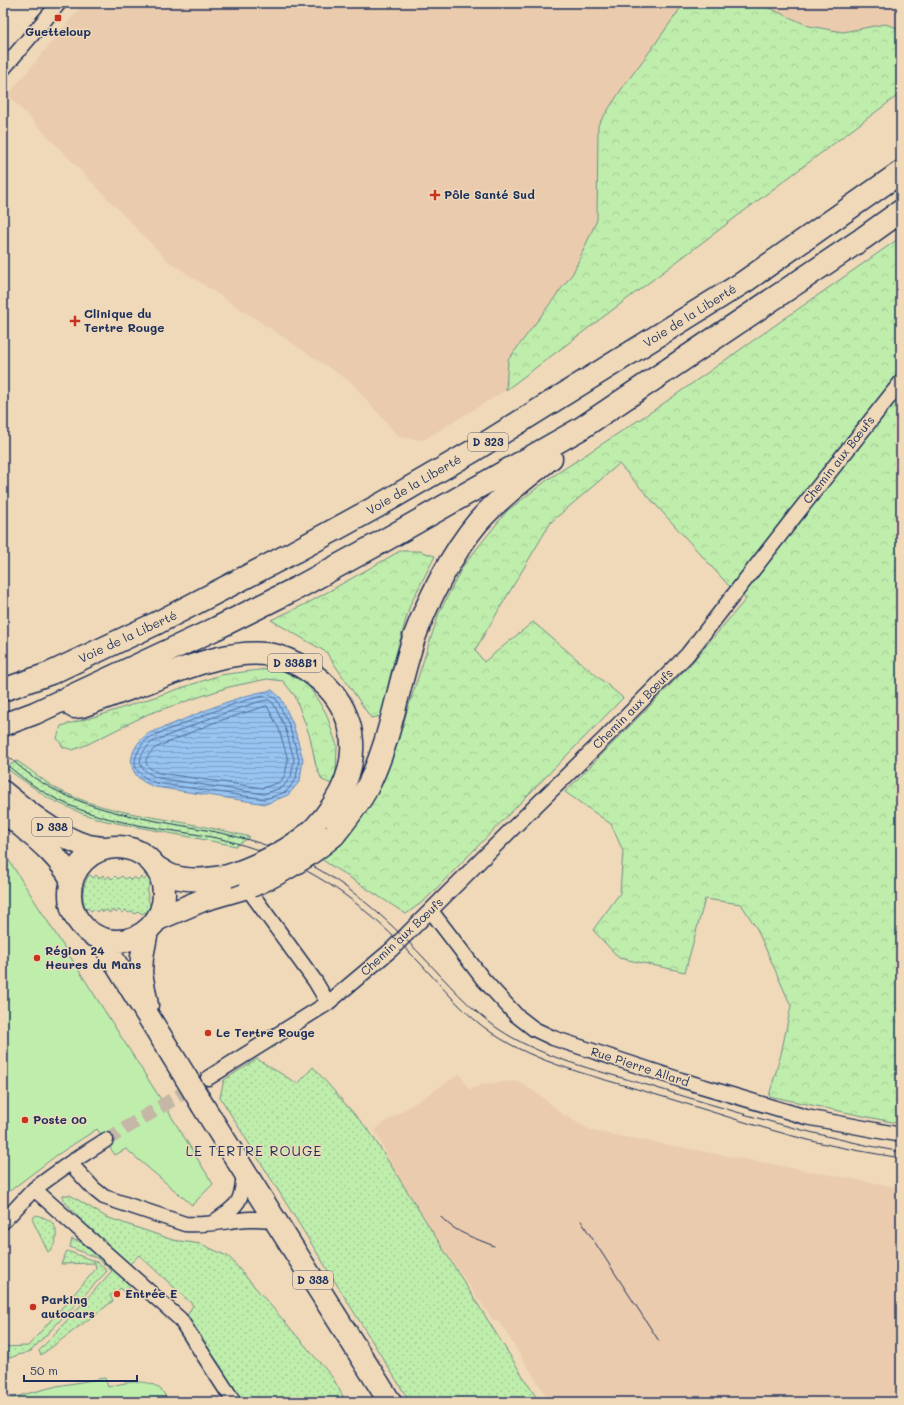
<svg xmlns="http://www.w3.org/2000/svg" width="904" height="1405" viewBox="0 0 904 1405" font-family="Mali,sans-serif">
<defs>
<pattern id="grass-dots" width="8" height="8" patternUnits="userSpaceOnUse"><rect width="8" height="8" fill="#bfedab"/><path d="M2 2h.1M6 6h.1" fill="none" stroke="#a4cc96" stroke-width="1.8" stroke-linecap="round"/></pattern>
<pattern id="forest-crowns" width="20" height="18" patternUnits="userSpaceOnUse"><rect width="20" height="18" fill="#bfedab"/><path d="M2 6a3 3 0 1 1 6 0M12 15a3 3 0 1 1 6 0" fill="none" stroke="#a4cc96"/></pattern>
<pattern id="water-rules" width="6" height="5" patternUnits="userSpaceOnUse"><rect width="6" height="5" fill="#98c4f2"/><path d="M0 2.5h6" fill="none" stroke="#7ba0c7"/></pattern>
</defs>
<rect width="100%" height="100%" fill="#efd9b8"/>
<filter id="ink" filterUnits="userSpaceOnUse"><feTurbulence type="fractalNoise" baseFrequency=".025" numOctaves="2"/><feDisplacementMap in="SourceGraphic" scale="8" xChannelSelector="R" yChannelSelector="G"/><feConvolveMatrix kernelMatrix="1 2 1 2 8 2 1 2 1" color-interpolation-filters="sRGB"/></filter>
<g filter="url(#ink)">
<!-- built -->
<path fill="#eacbad" d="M84,3h817v90l-395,297 -83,50 -24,-3 -48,-55 -183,-121 -160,-166z
M460,1074l9,16 14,-6 35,-3 28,19 16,14 30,17 309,57v214h-351l-50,-79 -8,-4 -92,-135 -25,-55z"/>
<!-- grass -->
<path fill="url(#grass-dots)" stroke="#6d8e84" d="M17,761c16,10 29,23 46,31 33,16 70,22 106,28 27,5 54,10 81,17l-14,9 -30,-6 -100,-19 -23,-7 -35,-16 -41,-29 3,-4z
M145,873l6,9c-5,6 -4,18 0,24l-4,8 -2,-2 -3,2 -4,-3 -3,3 -3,-3 -3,2 -4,-3 -3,3 -3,-3 -3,3 -3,-3 -4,3 -2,-3 -4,2 -3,-3 -3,3 -3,-3 -3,2 -3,-3 -2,1c-5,-11 -4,-23 3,-34h1l3,3 3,-3 3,3 4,-3 2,4 4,-3 3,3 3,-3 3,3 4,-3 3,3 3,-2 3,3 3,-3 4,3 3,-3 3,3 3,-3 -3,-3z
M257,1059l41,25 15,-17 57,65 169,270h-129l-190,-305 4,-17z
M63,1195h7l36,22 67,23 28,4 28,13 104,121 13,24h-105l-54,-86 6,-11 -54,-50 -10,10 -49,-46 -17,-19z
M36,1215c4,1 10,3 14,6 10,7 7,25 -2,31l-16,-33z
M72,1239l19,7 41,39 -8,7 -3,-4 -11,8 3,5 -72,54 -2,-4 73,-80 -15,-13 -27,-11z
M67,1251l30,11 10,9 -76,80 -22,7 -2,-7 -4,1v-5l25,-1 68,-77 -1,-6 -34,1z"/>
<!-- forest -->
<path fill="url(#forest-crowns)" stroke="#6d8e84" d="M684,3h79l4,4 42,19 34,6 42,-8 16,5v64l-395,297 2,-30 65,-87 24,-53 1,-95 25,-38 30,-40z
M901,237v887l-132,-28 12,-42 10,-48 -34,-77 -16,-25 -36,-5 -20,73 -66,-14 -26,-28 27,-37 3,-42 -12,-27 -46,-32 124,-126 57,-67 -16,-12 -111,-123 -68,58 -76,128 9,12 49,-40 90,76 -198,202 -19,14 -85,-55 23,-21 10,-10 16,-23 23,-51 46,-141 24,-47 44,-55 43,-33 107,-70z
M400,551h19l16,5 -25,49 -19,67 -9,44 -11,2 -45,-66 -55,-32 37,-17z
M275,668l16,4 17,13 18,28 11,33 -1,27 -4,11 -10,-4 -6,-14 -6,-29 -15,-41 -12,-15 -16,-2 -38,8 -81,27 -60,30 -15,6 -10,-3 -6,-9 4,-12 43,-12 116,-39z"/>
<!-- garden -->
<path fill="#bfedab" stroke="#6d8e84" d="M3,851l157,247 53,86 -21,21 -66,-56 -11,6 -18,-26 -40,26 -54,41z
M105,1378l3,9c15,-4 38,-10 52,2 4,3 6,9 9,13h-166l19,-7 35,-9z"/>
<!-- water -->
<path fill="url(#water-rules)" stroke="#6688b7" d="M272,690l9,8 12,26 10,35 -3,22 -12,14 -22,9 -111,-17c-5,-2 -10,-4 -14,-7 -16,-13 -10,-32 4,-44 6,-5 18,-8 25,-11 32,-13 68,-30 102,-35z"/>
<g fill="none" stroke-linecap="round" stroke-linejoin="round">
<!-- shore -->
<path stroke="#4d6b99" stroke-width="1" d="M270,695l7,5 12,25 10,34 -3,20 -10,13 -21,7 -109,-16c-14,-6 -27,-14 -18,-31 2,-5 6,-11 11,-14 9,-5 19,-8 29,-12 27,-11 63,-27 92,-31z
M269,700l4,3 12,24 9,32 -3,18 -8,10 -19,7 -106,-16c-22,-9 -23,-20 -6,-36l59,-24 47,-16z
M267,706l12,23 9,31 -3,15 -5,7 -17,6 -104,-15c-16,-7 -17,-13 -4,-25l58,-25z"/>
<!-- street-tunnel -->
<path stroke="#c5b7a6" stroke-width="14" stroke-dasharray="14 7" stroke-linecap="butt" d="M106,1140l102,-62"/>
<!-- street casing -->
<g stroke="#1b2f5e" stroke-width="17">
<path id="street" d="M3,69l56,-66
M245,888l6,5 64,88 13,22
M431,911l52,68 33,36 18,14 19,9 128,42 125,37 95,18
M208,1078l120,-75 63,-53 120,-120 94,-92 82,-83 108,-139 106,-134
M70,1163l24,26 10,8 81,27c30,3 60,-10 91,-3
M34,1189l146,130 54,83
M215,1221c25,-17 27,-19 29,-50
M3,1222l31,-33 36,-26 36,-23"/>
</g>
<!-- primary casing -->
<g stroke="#1b2f5e" stroke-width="25">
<path id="primary" d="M3,792c22,18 58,48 86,54 6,1 12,2 18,2
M3,810c24,22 53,41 69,70
M70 894a47 47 0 1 1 94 0a47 47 0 1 1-94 0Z
M147,931l-5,26 -1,16 6,32
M100,938l85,138
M203,1106l187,296"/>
</g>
<!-- highway casing -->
<g stroke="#1b2f5e" stroke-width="25">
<path id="highway" d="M3,690l48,-17 106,-50 137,-71 84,-46 95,-55 271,-169 157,-110
M74,707l8,-1c22,-8 44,-16 66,-24 37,-14 89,-36 129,-26 14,4 27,11 38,20 16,12 28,28 34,48 11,39 -8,76 -34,104
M3,725l32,-12 180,-84 86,-43 84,-46 195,-111 282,-190 39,-28
M334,835c12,-15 24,-30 33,-47 24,-47 30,-100 47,-150 14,-38 38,-85 64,-116 21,-24 48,-44 73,-64
M156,867c5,3 11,7 16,9 18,6 38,3 56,0
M158,919l45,-19 48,-14"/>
</g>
<!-- street -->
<use href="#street" stroke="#efd9b8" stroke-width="14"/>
<!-- primary -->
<use href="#primary" stroke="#efd9b8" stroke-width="22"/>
<!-- highway -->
<use href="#highway" stroke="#efd9b8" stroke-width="22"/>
<!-- tram -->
<path stroke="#1b2f5e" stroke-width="1" d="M3,751c80,84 193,60 290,105 52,24 92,61 131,102 23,24 45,50 73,70 44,30 99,42 150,57 85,26 166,51 254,67
M3,761c25,24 57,43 90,53 40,13 83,16 124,24 25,6 49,14 72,24 55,26 89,58 131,101 23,25 44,51 72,70 43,30 105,44 155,59 55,16 109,35 165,49 29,7 59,12 89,17
M441,1217c14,16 34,21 53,29
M581,1221l78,120"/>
<!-- primary-bridge casing -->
<g stroke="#1b2f5e" stroke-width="25" stroke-linecap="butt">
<path id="primary-bridge" d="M185,1076l18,30"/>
</g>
<!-- highway-bridge casing -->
<g stroke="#1b2f5e" stroke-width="25" stroke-linecap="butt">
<path id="highway-bridge" d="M228,876c32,-11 62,-25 87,-48
M251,886c31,-13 58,-30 83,-51"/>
</g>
<!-- primary-bridge -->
<use href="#primary-bridge" stroke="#efd9b8" stroke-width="22"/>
<!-- highway-bridge -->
<use href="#highway-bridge" stroke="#efd9b8" stroke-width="22"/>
</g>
</g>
<!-- markers -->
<g fill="#c8321e" stroke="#efd9b8" stroke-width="1.5">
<rect x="54" y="14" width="8" height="8" rx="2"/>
<path d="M433 189h4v4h4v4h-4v4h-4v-4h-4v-4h4z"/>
<path d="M73 315h4v4h4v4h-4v4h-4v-4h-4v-4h4z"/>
<circle cx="37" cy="958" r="4"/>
<circle cx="208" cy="1033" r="4"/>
<circle cx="25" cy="1120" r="4"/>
<circle cx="117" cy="1294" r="4"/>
<circle cx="33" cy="1307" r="4"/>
</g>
<g text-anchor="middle" stroke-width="3" stroke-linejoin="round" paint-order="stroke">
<!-- shield labels -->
<g fill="#efd9b8" stroke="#5b6279" stroke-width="1">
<rect x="468" y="433" width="40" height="18" rx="3"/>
<rect x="268" y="654" width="54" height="18" rx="3"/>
<rect x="32" y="818" width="40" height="18" rx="3"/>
<rect x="293" y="1271" width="40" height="18" rx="3"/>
</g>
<g font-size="11" font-weight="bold" fill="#1b2f5e">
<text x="488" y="446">D 323</text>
<text x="295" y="667">D 338B1</text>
<text x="52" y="831">D 338</text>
<text x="313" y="1284">D 338</text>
</g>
<!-- poi labels -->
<g font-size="12" font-weight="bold" fill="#1b2f5e" stroke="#efd9b8" text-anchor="start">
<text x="58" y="36" text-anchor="middle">Guetteloup</text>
<text x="444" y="199">Pôle Santé Sud</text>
<text x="84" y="318">Clinique du<tspan x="84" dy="14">Tertre Rouge</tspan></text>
<text x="45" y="955">Région 24<tspan x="45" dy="14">Heures du Mans</tspan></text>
<text x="216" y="1037">Le Tertre Rouge</text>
<text x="33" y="1124">Poste 00</text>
<text x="125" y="1298">Entrée E</text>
<text x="41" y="1304">Parking<tspan x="41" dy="14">autocars</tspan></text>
</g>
<!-- street labels -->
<g font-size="12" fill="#1b2f5e" stroke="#efd9b8">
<text transform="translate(690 316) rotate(-32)" y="4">Voie de la Liberté</text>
<text transform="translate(839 460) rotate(-52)" y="4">Chemin aux Bœufs</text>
<text transform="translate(414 485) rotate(-30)" y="4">Voie de la Liberté</text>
<text transform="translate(128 637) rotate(-25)" y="4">Voie de la Liberté</text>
<text transform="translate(633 709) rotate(-45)" y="4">Chemin aux Bœufs</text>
<text transform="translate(402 937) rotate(-43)" y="4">Chemin aux Bœufs</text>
<text transform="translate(640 1067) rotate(18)" y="4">Rue Pierre Allard</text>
</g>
<!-- quarter labels -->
<g font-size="14" letter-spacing="1" fill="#1b2f5e" stroke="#efd9b8">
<text x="254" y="1156">LE TERTRE ROUGE</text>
</g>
</g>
<!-- margin -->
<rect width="904" height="1405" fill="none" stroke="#efd9b8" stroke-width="16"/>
<rect x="8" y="8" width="888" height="1389" fill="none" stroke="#1b2f5e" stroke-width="1.5" filter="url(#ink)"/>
<!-- scale -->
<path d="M24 1375v6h113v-6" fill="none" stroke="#1b2f5e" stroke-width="2"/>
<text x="30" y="1375" font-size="12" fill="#1b2f5e" stroke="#efd9b8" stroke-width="3" paint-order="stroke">50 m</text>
</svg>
